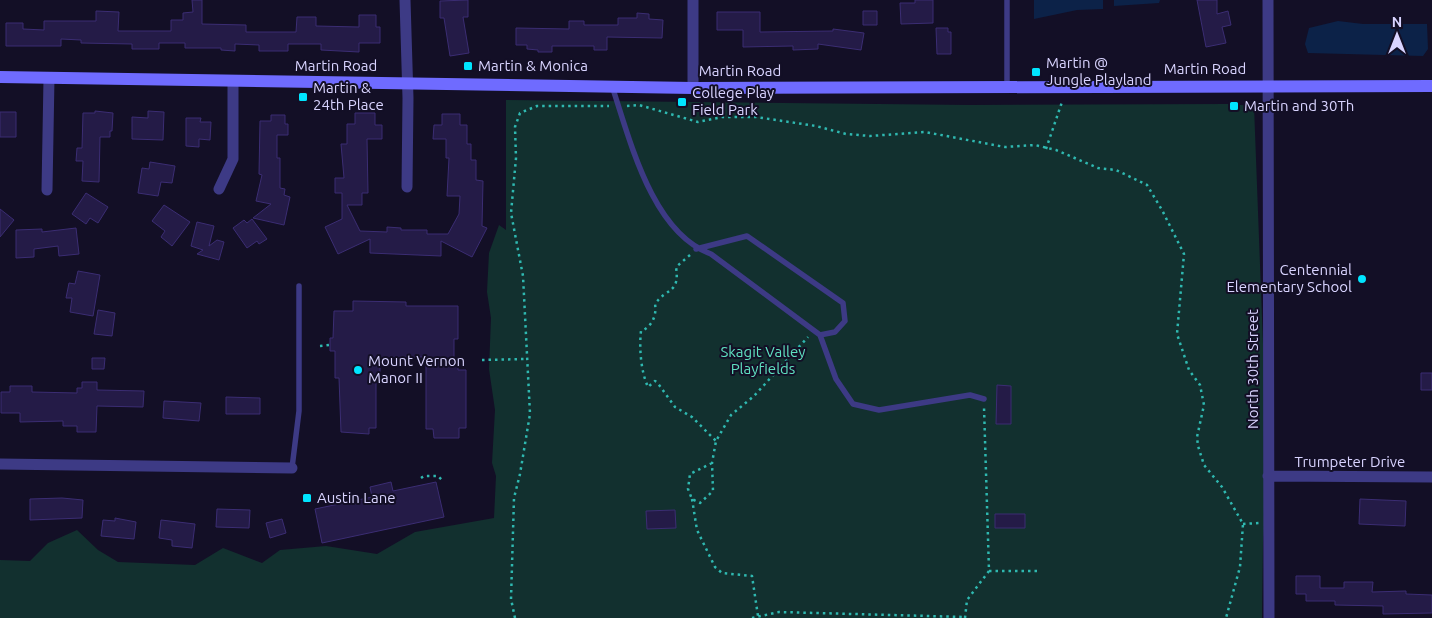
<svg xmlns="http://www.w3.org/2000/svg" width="1432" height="618" viewBox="0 0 1432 618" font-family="Ubuntu,sans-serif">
<rect width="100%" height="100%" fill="#130f26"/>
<!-- green -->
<path fill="#12302f" d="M506,100l464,5 258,-1 26,2 14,370 -5,66 -1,76h-1262v-58l30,1 18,-18 29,-13 21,20 20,12 77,3 28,-17 39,15 18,-13 46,-4 51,8 38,-22 79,-14 2,-42 -4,-13 3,-53 -6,-41 2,-51 -4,-26 2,-39 10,-28 7,5z"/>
<!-- water -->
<path fill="#0c2248" d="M1034,0h69v9l-26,1 -43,9z
M1114,0h46l-1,3 -45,3z
M1338,21l25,3h64l1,25 -5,7 -115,-3 -3,-9 4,-16z"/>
<!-- building -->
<path fill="#241b47" stroke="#3b2d73" d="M192,0h10v24l44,1v7h50l1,-15h19v9l43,1v-12h17v12h4v16h-21v9l-38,-2v-6h-33v7h-29v-6l-24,-1v7l-14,-1v-2h-36v-5h-26v6h-27v-5l-51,-1v-3l-20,-1v7h-55v-23h17v6l21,1v-9h52v-10l23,1 -1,19h53v-11h12v-7l10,-1z
M468,0v17h-5l6,36 -19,3 -6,-38h-4v-17z
M915,0h18v23l-32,1 -1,-21h15z
M1197,0h20v14l11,-3 3,14 -9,2 4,16 -20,4z
M863,11h14v14h-14z
M717,12h43v20l73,-1v-2l31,4 -3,17 -43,-6v5l-25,1v-4l-50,1v-17h-26z
M637,13l12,1v5l14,1 -1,18 -55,-1v13h-13v-4h-42v6h-14v-2l-11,-1v-4h-11v-17l53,1v-8h15v4h34v-7h19z
M936,28h12v4h3v22h-14z
M95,111l18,2 -1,18h-2v6h-10l-1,45 -17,-1 1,-20h-7l1,-13h5l1,-35h12z
M148,111l16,1 -1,28 -31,-1v-22l16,1z
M0,112h16v25h-16z
M355,113h20v12h7v14h-15l1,54h-6v12h-15l13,26 27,1v-5l14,1v2h26v4h21l11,-20 1,-18h-13l2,-38h-3v-19h-13l1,-14h8v-11h18v11h7v19h4v16h5v20l7,1 -1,45 5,2 -15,29 -31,-16v15l-71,-3v-14l-32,15 -13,-27 17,-8v-26h-7v-15h9l-3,-34h6v-20h8z
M271,115h14v9h3v11h-11v23h3v30l5,1 -1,6 6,2 -6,28 -31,-7 18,-14 -15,-3 6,-26 -3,-1 1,-53h11z
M186,118h15l-1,4h11l-1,18 -11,-1v8l-13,-1z
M150,162l25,4 -3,17 -11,-1 -3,14 -20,-3 4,-25 7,1z
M86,193l22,14 -10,16 -8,-5 -4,6 -14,-10z
M164,205l26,17 -18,24 -11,-9 4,-6 -13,-10z
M0,209l14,11 -14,17z
M252,219l15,20 -8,5 -2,-3 -10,7 -14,-20 11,-8 3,3z
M197,222l17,4 -5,20 8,-6 7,2 -5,18 -22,-6 6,-4 -12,-4z
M76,228l3,26 -20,2 -1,-10 -24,3v8l-18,1v-28l26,-1v3z
M78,271l22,4 -7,41 -23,-4 2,-14h-6l3,-15 6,1z
M353,301l53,1v4h52v33h-4v25h4v6h8v58h-7v10h-25l-1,-9h-7v-72h-37v6h-9v11h-4v54h-7v6l-28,-2 -2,-54h-4v-27h-5v-13h3l1,-27h19z
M98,310l17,3 -3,23 -18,-2z
M92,358h13l-1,11h-12z
M1421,373h11v17h-11z
M82,382h15v8l47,1 -1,16 -46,-1 -1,26h-19v-6h-14v-5l-43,1v-9h-19v-21h9v-6h22v6l45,1v-5h5z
M997,385l14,1v38h-15z
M226,397l34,1v16h-34z
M164,401l37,2 -2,18 -36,-3z
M391,482l2,9 43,-9 8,35 -122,26 -7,-34 57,-12 -2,-10z
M62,498l21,2 -1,18 -52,2v-21z
M1360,499l46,2 -1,25 -46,-2z
M217,509l33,1 -1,18 -33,-1z
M675,510l1,18 -29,1 -1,-18z
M995,514h30v14h-30z
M115,518l21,4 -2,17 -33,-3 2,-16 12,1z
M282,519l4,14 -16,5 -4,-15z
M161,520l34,4 -3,24 -20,-2v-6l-13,-2z
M1296,576h24v12h24v-6h29l-1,10 34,-1v3l26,1v18l-49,1v-8l-48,-1v-4h-29v-7h-10z"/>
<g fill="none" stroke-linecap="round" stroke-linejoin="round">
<!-- path -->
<path stroke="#2fb8b0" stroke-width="2.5" stroke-dasharray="2.5 4" stroke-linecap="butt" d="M627,106l12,-1 59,17 24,-5h34l60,9 30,8 24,2 55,-4 80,15 30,-2 21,5 42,18 18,2 31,15 15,25 22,44 -7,80 12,36 11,15 4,20 -7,32 1,9 6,19 18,22 21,37 -3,43 -14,51
M1046,149l16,-47
M690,255l-14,12c4,27 -9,20 -21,37 2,11 -3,23 -14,27 -2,17 0,41 7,56l7,-6 2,1 18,25 17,10 24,24
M320,346l10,-1
M482,360l44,-1
M712,463l-22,11 -2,15 4,10 8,4 13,-12 -1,-28 4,-22 15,-26 23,-19 54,-59
M421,478l3,-2h14l4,4
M692,499l5,31 18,37 7,6 30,3 6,40
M1243,524l16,-1
M989,571h51
M515,618l-4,-19 3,-101 6,-24 10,-60 -7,-138 -12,-63 5,-55 -1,-31 5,-14 17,-7h72
M752,618l27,-6 186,5
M965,618l2,-18 22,-29 -5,-164"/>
<!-- lane -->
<path stroke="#3d3a85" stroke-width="5.5" d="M1007,0v86
M612,86c18,54 40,147 99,168l109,81 15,-3 10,-11 -2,-18 -96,-67 -51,13
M820,335l16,44 17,25 26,6 91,-15 14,4
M292,468l7,-57v-125"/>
<!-- street -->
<path stroke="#3d3a85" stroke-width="11" d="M405,0l3,98 -1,89
M693,0v88
M1268,0l1,618
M219,189l14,-30v-78
M47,190l2,-112
M0,464l292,4
M1268,476l164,1"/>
<!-- secondary -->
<path stroke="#6f6bff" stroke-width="12" d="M0,77l693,11 739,-2"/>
</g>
<!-- markers -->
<g fill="#00e5ff" stroke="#130f26" stroke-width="2">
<rect x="463" y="61" width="10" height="10" rx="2.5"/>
<rect x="1031" y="67" width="10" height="10" rx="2.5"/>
<rect x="298" y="92" width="10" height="10" rx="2.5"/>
<rect x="677" y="97" width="10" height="10" rx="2.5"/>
<rect x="1229" y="101" width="10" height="10" rx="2.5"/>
<circle cx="1362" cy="279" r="5"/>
<circle cx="358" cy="370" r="5"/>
<rect x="302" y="493" width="10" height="10" rx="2.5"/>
</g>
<g text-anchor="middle" stroke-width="4" stroke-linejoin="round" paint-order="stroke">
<!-- poi labels -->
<g font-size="15" fill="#d9d4ff" stroke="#130f26" text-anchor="start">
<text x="1046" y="68">Martin @<tspan x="1046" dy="17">Jungle Playland</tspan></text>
<text x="478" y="71">Martin &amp; Monica</text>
<text x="313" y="93">Martin &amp;<tspan x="313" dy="17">24th Place</tspan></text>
<text x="692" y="98">College Play<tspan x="692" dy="17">Field Park</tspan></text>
<text x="1244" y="111">Martin and 30Th</text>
<text x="1352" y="275" text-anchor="end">Centennial<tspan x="1352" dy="17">Elementary School</tspan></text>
<text x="368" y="366">Mount Vernon<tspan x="368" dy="17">Manor II</tspan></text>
<text x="317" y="503">Austin Lane</text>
</g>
<!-- street labels -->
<g font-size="15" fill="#d9d4ff" stroke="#130f26">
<text x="336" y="71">Martin Road</text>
<text x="1205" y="74">Martin Road</text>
<text x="740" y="76">Martin Road</text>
<text transform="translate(1253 369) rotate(-90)" y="5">North 30th Street</text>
<text x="1350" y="467">Trumpeter Drive</text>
</g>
<!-- park labels -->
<g font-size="15" fill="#5fe0c0" stroke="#130f26">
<text x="763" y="357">Skagit Valley<tspan x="763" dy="17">Playfields</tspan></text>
</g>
</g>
<!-- north arrow -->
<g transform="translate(1397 35)" stroke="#130f26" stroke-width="4" paint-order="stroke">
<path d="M0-4L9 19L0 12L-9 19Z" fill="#d9d4ff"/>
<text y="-8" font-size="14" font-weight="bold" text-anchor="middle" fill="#d9d4ff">N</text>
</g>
</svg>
